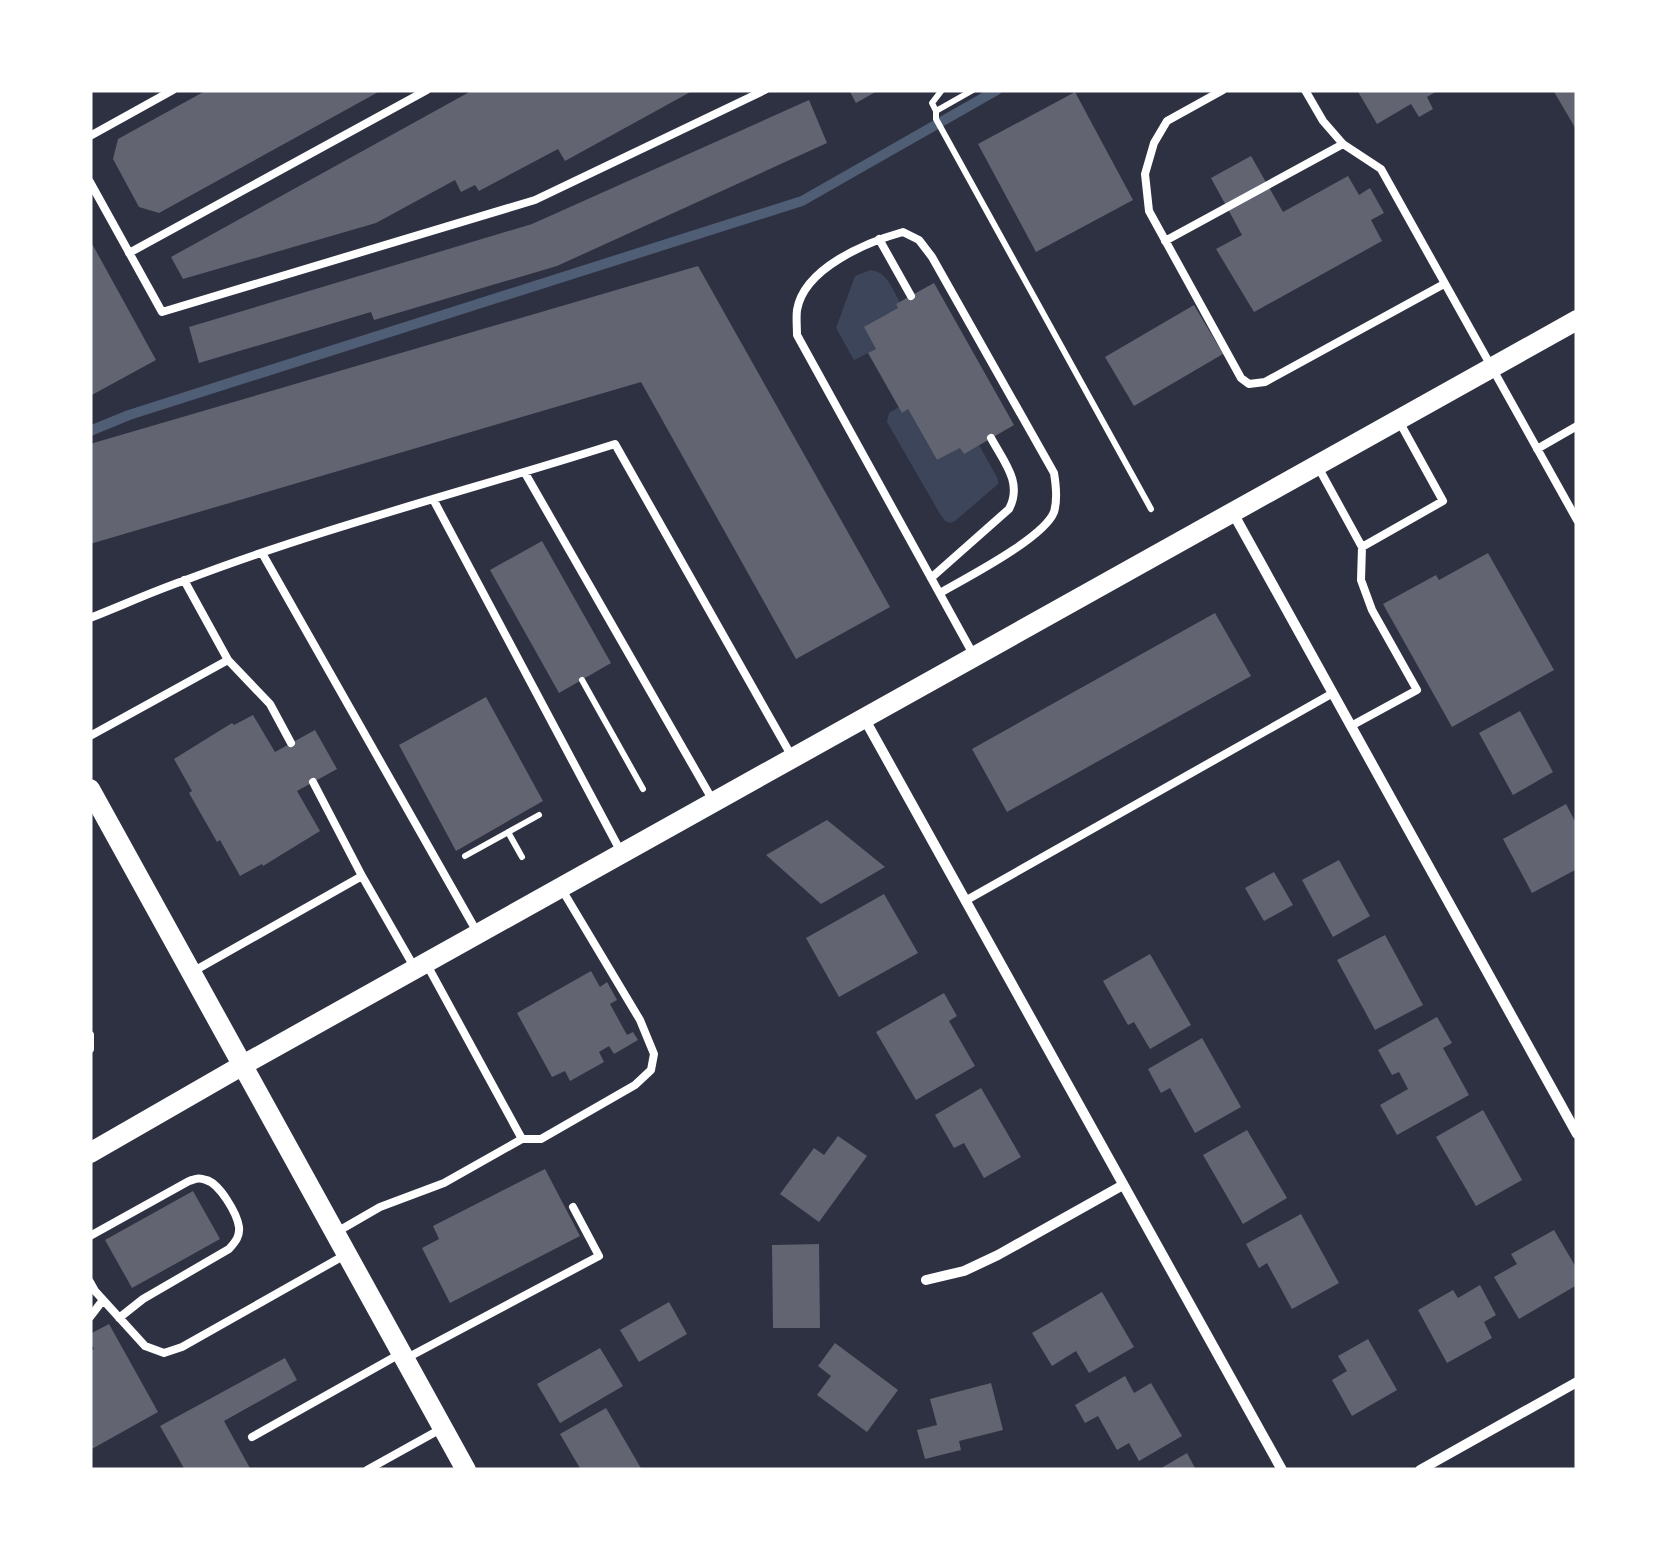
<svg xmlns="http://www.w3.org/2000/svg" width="1667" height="1560" viewBox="0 0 1667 1560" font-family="'Open Sans',sans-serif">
<rect width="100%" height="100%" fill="#2d3142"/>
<!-- green -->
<path fill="#3c4559" d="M870,270c17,1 22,19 30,32l-4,2 2,4 -22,41 -22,11 -18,-32 19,-52z
M899,407l3,5 6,-3 29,51 23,-12 19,-3 19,34v5l-43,37 -5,2 -5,-2 -5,-7 -53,-92 2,-9z"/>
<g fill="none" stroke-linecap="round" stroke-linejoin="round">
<!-- stream -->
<path stroke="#4f5d75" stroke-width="10" d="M90,431l39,-16 673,-214 195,-111"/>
</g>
<!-- building -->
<path fill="#626471" d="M207,90h175l-223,123 -20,-6 -26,-48 5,-20z
M473,90h221l-129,71 -7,-12 -79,42 -4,-6 -14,7 -6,-12 -79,43 -193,56 -12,-22z
M849,90h30l-23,13z
M1357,90h82l-12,7 6,12 -14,8 -8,-13 -34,20z
M1553,90h24v41z
M1075,92l58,108 -97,52 -58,-108z
M809,100l18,43 -270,123 -183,54 -3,-8 -172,51 -10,-36 343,-103z
M1251,156l32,56 65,-36 11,19 11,-7 14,25 -13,7 11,21 -128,71 -38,-63 26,-14 -31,-57z
M90,240l66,120 -66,36z
M698,266l192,341 -94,52 -155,-277 -551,162v-100z
M934,283l80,142 -50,29 -4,-6 -23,12 -29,-51 -6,4 -34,-60 8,-4 -12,-22 34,-19 -2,-4z
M1194,305l29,49 -89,52 -29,-49z
M542,541l69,122 -52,30 -69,-123z
M1488,553l66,117 -102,57 -69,-123 53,-29 3,5z
M1215,613l36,63 -244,136 -35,-63z
M486,697l57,104 -87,50 -57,-106z
M1520,711l33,61 -40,23 -34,-62z
M253,715l22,37 40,-22 22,39 -40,22 23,40 -57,35 -1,-2 -22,12 -20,-36 -3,2 -28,-49 3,-2 -18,-32 58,-36 2,2z
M1566,804l11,21v44l-45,24 -29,-54z
M827,820l58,47 -64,37 -55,-49z
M1339,860l31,56 -37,21 -31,-57z
M1274,872l19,33 -29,16 -19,-33z
M884,894l34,59 -79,44 -33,-59z
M1385,935l38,70 -48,25 -38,-70z
M1150,954l41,71 -41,24 -16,-27 -6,3 -25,-44z
M591,971l9,16 7,-5 10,18 -7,4 17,31 6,-3 5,8 -24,14 -5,-8 -10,6 5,10 -34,19 -5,-10 -13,6 -35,-64z
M944,993l13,23 -8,5 26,45 -59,34 -40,-68z
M1437,1017l15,26 -9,5 26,47 -72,40 -17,-30 28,-16 -9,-17 -7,3 -14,-25z
M1202,1038l39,69 -46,26 -25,-45 -9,5 -13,-24z
M981,1088l40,69 -37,21 -20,-35 -10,5 -19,-33z
M1483,1110l39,70 -46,26 -40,-69z
M1247,1130l40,68 -44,26 -40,-69z
M838,1136l29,20 -48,66 -39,-28 34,-46 10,7z
M545,1169l35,67 -130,67 -28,-55 17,-9 -6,-13z
M193,1191l27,48 -88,49 -27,-48z
M1301,1214l38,69 -47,26 -25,-46 -8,5 -13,-24z
M1554,1230l23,39v16l-58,34 -25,-42 23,-13 -6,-10z
M819,1244l1,84h-47l-1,-83z
M1480,1285l16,30 -12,7 8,16 -45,25 -29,-53 35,-20 5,8z
M1102,1292l32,55 -45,26 -13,-22 -24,15 -20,-33z
M669,1302l18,32 -48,28 -19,-32z
M109,1324l49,88 -68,38v-99l4,-2 -4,-7v-8z
M1368,1339l29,51 -45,26 -20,-36 15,-9 -9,-15z
M835,1343l63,47 -31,42 -50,-37 14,-19 -13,-10z
M600,1348l23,38 -63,37 -23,-39z
M285,1358l12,22 -73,41 27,49h-66l-25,-44z
M1125,1376l9,17 17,-10 31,53 -43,25 -10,-18 -12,7 -19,-34 -13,7 -10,-18z
M991,1383l12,47 -44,11 2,9 -36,9 -8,-29 20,-5 -7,-26z
M606,1408l36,62h-61l-21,-36z
M1187,1453l9,17h-38z"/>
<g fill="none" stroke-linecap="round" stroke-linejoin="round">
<!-- path -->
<path stroke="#fff" stroke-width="6" d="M973,90l-37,21v8l215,390
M936,111l-4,-8 10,-13
M582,680l61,109
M508,832l14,25
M465,856l74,-41"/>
<!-- service -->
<path stroke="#fff" stroke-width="8" d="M1223,90l-56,31 -13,22 -9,31 4,37 92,167 8,6 16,-2 179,-98
M1305,90l18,31 20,23 38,25 196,351
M90,136l83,-46
M90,182l72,130 373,-112 230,-110
M879,239l32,57
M1165,241l178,-97
M129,253l298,-163
M1537,449l40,-23
M1317,465l45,82 81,-46 -43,-78
M525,473l187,326
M433,499l188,353
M262,553l215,379
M931,578l78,-69c14,-26 -5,-47 -18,-71
M940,593c26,-15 104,-55 114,-81 4,-13 2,-27 0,-39l-122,-216 -13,-17 -16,-8c-36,10 -99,36 -106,78 -1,8 0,17 0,25l176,319
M90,618c31,-12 61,-26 93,-37 141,-54 288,-91 432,-137l176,311
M228,660l42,44 21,39
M1351,726l66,-36 -45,-80 -11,-30 1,-33
M90,736l138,-76 -44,-80
M313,782l49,94
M965,901l368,-208
M194,971l168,-95 51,89
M90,1035v14
M522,1139h19l94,-54 16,-15 3,-16 -14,-34 -79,-132
M335,1233l45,-26 64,-24 78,-44 -96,-176
M90,1236l99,-55c7,-2 9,-4 17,-1 13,3 31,33 33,47 1,10 -4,15 -10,22l-86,50 -24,19
M90,1282l5,9 50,55 19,7 18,-6 163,-92
M90,1317l13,-17
M405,1359l194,-103 -26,-49
M252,1437l146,-82
M367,1470l72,-40"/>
<!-- minor -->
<path stroke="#fff" stroke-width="10" d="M1233,513l344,621
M864,718l418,752
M926,1280l38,-9 34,-16 125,-70
M1420,1470l157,-88"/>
<!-- secondary -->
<path stroke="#fff" stroke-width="20" d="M90,789l376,681
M90,1153l153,-88 1334,-745"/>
</g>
<!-- border -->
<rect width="1667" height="1560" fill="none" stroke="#ffffff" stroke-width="185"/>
</svg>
